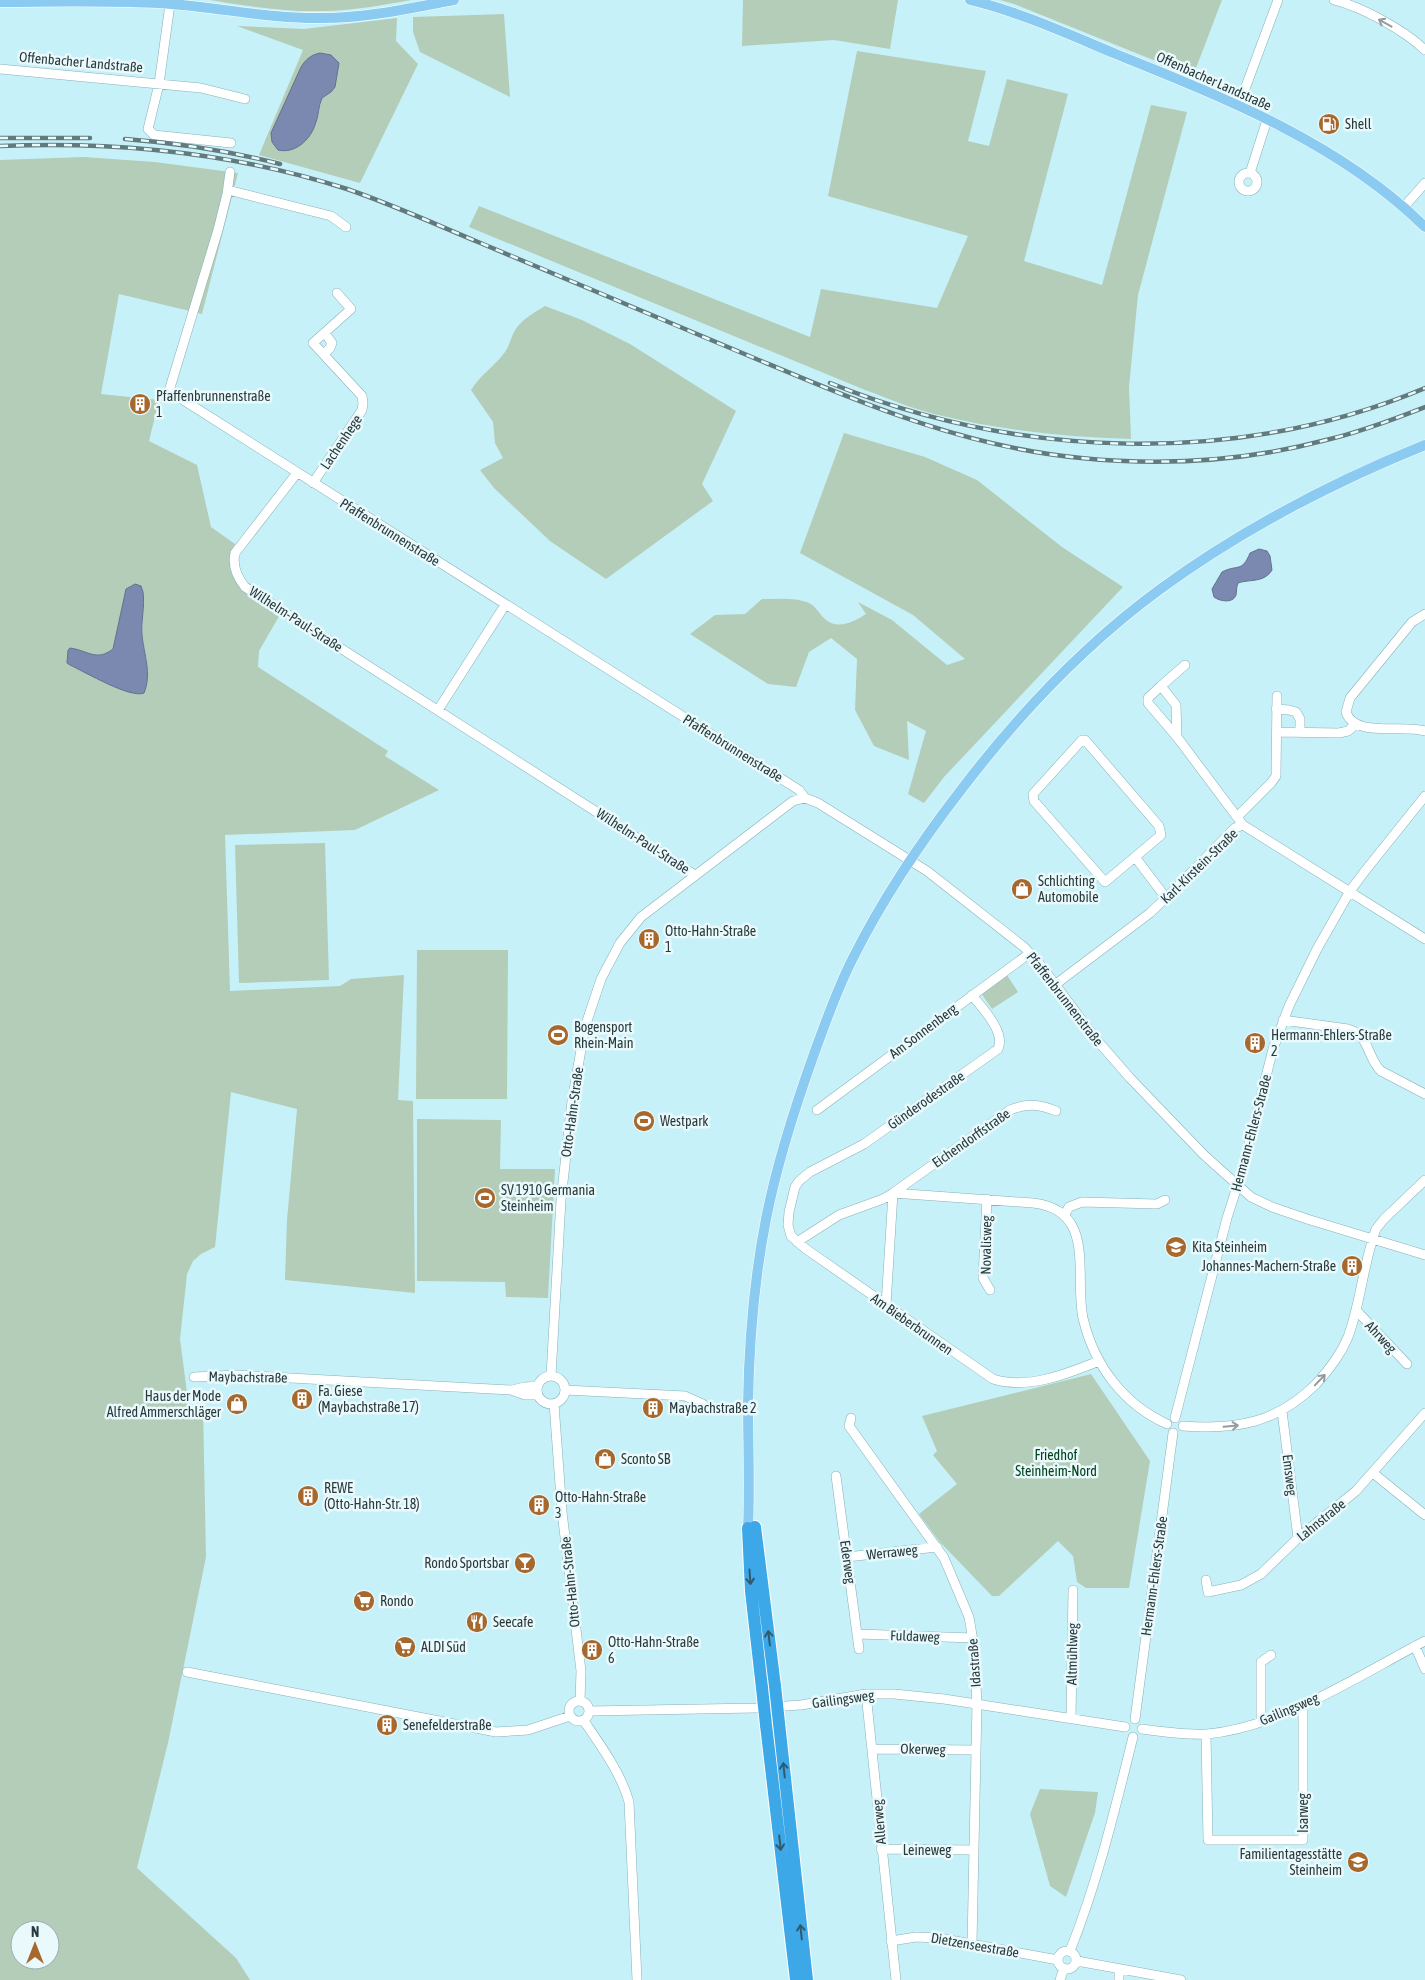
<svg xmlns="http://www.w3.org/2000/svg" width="1425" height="1980" viewBox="0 0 1425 1980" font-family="'Asap Condensed',sans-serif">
<rect width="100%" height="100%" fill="#c7f1f9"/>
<!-- green -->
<path fill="#b4cdb8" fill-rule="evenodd" d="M210,0h201c-29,5 -59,11 -88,11 -38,1 -76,-5 -113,-11z
M743,0h155l-8,49 -56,-9 -92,6z
M1000,0h222l-29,76 -179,-72z
M504,14l6,83 -90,-45 -7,-20v-15z
M397,18l-1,23 22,23 -58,119 -101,-28 44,-105 -66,-24 67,3zM320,53l11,2v37l-9,6 -6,26 -13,19 -19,8z
M857,51l129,20 -18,70 21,5 18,-67 61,15 -44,167 78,24 49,-180 36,7 -49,183 -9,92 2,52c-67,-2 -133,-9 -197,-25 -24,-6 -47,-16 -69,-24l-396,-163 10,-21 331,131 11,-48 116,19 31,-72 -140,-40z
M84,157l71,5 83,11 -36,141 -83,-20 -18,100 58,6 -10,41 48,24 14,62 24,17c-7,10 -4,18 -2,29l52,33 -26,45 -1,16 130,84 -3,5 54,34 -84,40 -130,5 5,156 110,-5 11,-7 53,-4 -6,125 15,1 2,192 -130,-13 2,-60 10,-111 -66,-17 -16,155 -14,7 -8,7 -6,13 -7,65 9,69h14l3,149 -38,186 -31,125 99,90 14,22h-250v-1820zM132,585h6l6,14 -2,36 5,26 -1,27 -12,6 -67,-31 7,-15c13,7 27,10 39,1l13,-60zM20,1930h30v30h-30z
M545,306l37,14 48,24 106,67 -34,73 11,17 -107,78 -56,-38 -56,-53 -14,-18 23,-12 -8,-15 -2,-21 -22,-32c9,-15 24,-24 34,-38 4,-5 5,-12 8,-18 7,-14 19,-20 32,-28z
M844,433l81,24 52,23 85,67 61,40 -179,190 -20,26 -16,-9 18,-63 -19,-10 2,39 -35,-14 -19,-36 2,-51 -26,-21 -22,14 -13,35 -28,-3 -78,-50 25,-19 30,-1 17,-15c15,0 33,-2 47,4 7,3 11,12 17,17 13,10 29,1 40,-6l-8,-12 34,18 55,45 18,-6 -52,-44 -113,-62z
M325,843l4,137 -90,3 -4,-138z
M417,950h91l-1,149h-91z
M1007,975l11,17 -26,17 -11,-16z
M417,1119l84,1 -1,49h55l-7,129 -42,-1 -1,-15 -88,-1z
M1091,1374l59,87 -21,127h-43l-9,-6 -4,-26 -15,-15 -59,55h-7l-53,-55 -20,-27 38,-30 -24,-29 4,-4 -15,-35z
M1040,1789l58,3 -3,21 -29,84 -16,-11 -20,-72z"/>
<!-- water -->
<path fill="#7b89b0" stroke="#62718e" d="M320,53l11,2 8,8 -4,24 -4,5 -9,6c-4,9 -3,18 -7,27 -5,15 -20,29 -37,25l-6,-8 -1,-9 30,-66c5,-8 10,-12 19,-14z
M1259,549l8,2 3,5 2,14c-8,13 -22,9 -34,13 -2,5 -1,8 -2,12 -3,9 -17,6 -22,2l-2,-8 10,-17c15,-8 20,1 28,-19z
M135,584l6,2 2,6c2,14 -2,29 -1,43 2,19 10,39 2,58 -13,6 -59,-21 -74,-28l-3,-2 1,-13 2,-2c17,2 26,14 43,1l13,-60z"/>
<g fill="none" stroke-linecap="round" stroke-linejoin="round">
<!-- minor casing -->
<g stroke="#88b0b7" stroke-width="10">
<path id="minor" d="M1334,0c28,7 70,30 91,50
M170,4l-11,80 -11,45 6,6 77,8
M0,69l201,19 44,11
M1239,105l39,-105
M230,172l-3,22 -9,36 -49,161 630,399 6,8 13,5 109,68 97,76 15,16 57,76 34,39 74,77 47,42 21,10 35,12 118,36
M1250,173l17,-53
M1239 182a9 9 0 1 1 18 0a9 9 0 1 1-18 0Z
M228,190l103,26 15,11
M1404,207l21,-24
M324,354l6,-6 2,-5 -7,-10
M297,473l-62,80c-3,13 2,24 10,34l450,288
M313,483l49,-73 1,-7 -1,-7 -49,-53 38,-34 -14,-16
M1425,614l-13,8 -62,76 -4,14c8,26 57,12 79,19
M1161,686l24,-21
M1276,709l13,1 7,2 4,7v13
M438,710l67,-105
M1277,732l62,1 9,-2 7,-6
M1177,737l-29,-34v-5l13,-12 15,19 1,32 66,88
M1237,817l34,-34 5,-7 1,-80
M1135,857l26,-22 -2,-9 -74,-86h-3l-49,54 1,7 71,81 30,-25 31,41
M1056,984l94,-71 22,-21 63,-64 8,-3 182,114
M972,995c10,13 34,37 26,54l-134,95 -54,28 -11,9 -4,6 -6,25 -1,13 3,11 15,13 187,130c34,11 74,-5 106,-18
M1283,1020l65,9c22,6 19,29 33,42l44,23
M817,1110l213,-157
M893,1193l140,10c64,7 41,72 50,115 11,47 40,86 84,106
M987,1199l-4,79 7,12
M1064,1216l5,-9 13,-5 75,2 8,-4
M797,1242l42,-27 44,-16 10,-6 117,-83c17,-7 29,-6 46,1
M886,1305l7,-112
M1356,1310l51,54
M551,1376l10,-176 11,-99 13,-74 16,-48 19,-36 21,-26 152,-116 12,-3
M537 1390a14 14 0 1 1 28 0a14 14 0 1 1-28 0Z
M194,1377l43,-2 274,15 14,5h13
M512,1390l13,-3 13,-1
M565,1390l120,6 18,8
M554,1404l8,108 19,159 -1,30
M1282,1411l16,127
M851,1418l-2,8 95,132 25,59 5,30 3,57 -5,240
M1175,1418l52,-200 15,-47 31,-122 16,-43 28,-57 33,-58 15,-20 60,-75
M1183,1426c53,4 94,-3 133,-42 13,-14 25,-30 32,-47 13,-35 15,-73 28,-108l8,-10 41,-39
M1373,1473l52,42
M836,1476l23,173
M847,1557l90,-10
M1206,1580l2,12 33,-7 20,-11 37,-36 58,-47 69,-78
M858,1634l115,4
M1415,1646l10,23
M187,1672l309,60 32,-2 42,-14
M569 1711a10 10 0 1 1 20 0a10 10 0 1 1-20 0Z
M867,1703l29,277
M590,1711l166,-3 45,-3 65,-11h28l50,5 181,28
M1071,1718l2,-128
M1135,1719l38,-286
M584,1721c17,25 37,52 45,81l8,178
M1261,1721v-59l10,-7
M1142,1729c21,3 44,6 65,5 73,-6 154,-60 218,-93
M1206,1734l2,106h95v-135
M872,1749l103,1
M881,1849l92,1
M891,1941l25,-4 23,1 119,22
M1058 1960a9 9 0 1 1 18 0a9 9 0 1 1-18 0Z
M1070,1951c28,-70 45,-142 63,-214
M1077,1961l104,19
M1060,1980l4,-12
M1119,1980v-11"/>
</g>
<!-- major casing -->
<g stroke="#fff" stroke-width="11">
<path id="major" d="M970,0c50,12 98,34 146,54 109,44 224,89 309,173
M0,2c57,0 114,-2 171,2 51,4 101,15 152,14 44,0 88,-10 131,-18
M748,1528c2,-41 0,-82 0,-124 1,-62 6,-124 18,-185 11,-56 29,-112 48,-165 12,-33 23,-65 39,-96 30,-60 67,-115 108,-168 57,-75 122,-144 198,-200 82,-60 172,-107 266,-145"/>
</g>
<!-- highway casing -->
<g stroke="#fff" stroke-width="14">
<path id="highway" d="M755,1527l20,159
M748,1528l3,63 11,97
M779,1723l28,257
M766,1725l30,255"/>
</g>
<!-- minor -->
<use href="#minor" stroke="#fff" stroke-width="9"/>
<!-- major -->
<use href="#major" stroke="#8bcbf1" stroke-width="10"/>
<!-- highway -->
<use href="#highway" stroke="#3da8e7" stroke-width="12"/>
<!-- rail casing -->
<g stroke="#607a7e" stroke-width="4.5">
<path id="rail" d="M0,138h90
M125,139c52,4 104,12 155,25
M0,146c117,-5 235,7 347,43 44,15 88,35 131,53 92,38 184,78 276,116 108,45 209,89 327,100 81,8 166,3 245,-18 34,-8 66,-20 99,-33
M830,383c188,76 407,84 595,5"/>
</g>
<!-- rail -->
<use href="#rail" stroke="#e9f9fc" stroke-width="2.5" stroke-dasharray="8" stroke-linecap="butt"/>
<!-- highway-bridge casing -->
<g stroke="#fff" stroke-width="14" stroke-linecap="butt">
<path id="highway-bridge" d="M775,1686l4,37
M762,1688l4,37"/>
</g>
<!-- highway-bridge -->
<use href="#highway-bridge" stroke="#3da8e7" stroke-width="12"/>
</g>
<!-- one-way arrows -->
<defs><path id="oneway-shaft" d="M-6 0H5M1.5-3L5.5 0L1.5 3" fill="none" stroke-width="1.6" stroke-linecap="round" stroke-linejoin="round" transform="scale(1.25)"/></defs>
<g stroke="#949c9e">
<use href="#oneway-shaft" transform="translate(1385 23) rotate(-151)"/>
<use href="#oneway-shaft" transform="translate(1320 1380) rotate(-46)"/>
<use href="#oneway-shaft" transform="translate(1231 1426) rotate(-5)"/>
</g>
<g stroke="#2f5b70">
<use href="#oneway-shaft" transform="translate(750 1577) rotate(86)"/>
<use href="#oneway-shaft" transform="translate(769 1638) rotate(-97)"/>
<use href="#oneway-shaft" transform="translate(784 1770) rotate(-96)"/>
<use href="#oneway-shaft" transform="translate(780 1843) rotate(84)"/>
<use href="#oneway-shaft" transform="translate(801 1932) rotate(-96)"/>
</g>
<!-- icons -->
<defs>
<g id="fuel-disc" transform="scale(1.125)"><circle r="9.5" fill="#a6682d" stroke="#e9f9fc"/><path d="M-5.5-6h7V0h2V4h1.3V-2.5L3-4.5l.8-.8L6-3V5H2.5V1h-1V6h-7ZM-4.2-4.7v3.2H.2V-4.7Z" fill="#fff"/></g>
<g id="building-disc" transform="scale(1.125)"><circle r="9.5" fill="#a6682d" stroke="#e9f9fc"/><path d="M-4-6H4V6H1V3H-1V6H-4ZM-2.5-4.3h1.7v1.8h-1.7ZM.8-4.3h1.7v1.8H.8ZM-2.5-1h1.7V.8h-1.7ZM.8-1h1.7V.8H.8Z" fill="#fff"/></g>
<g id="shop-disc" transform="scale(1.125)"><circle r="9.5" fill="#a6682d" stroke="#e9f9fc"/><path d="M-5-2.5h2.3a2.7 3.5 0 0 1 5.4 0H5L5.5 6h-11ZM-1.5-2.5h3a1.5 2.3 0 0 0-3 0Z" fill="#fff"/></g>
<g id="stadium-disc" transform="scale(1.125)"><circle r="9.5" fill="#a6682d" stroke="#e9f9fc"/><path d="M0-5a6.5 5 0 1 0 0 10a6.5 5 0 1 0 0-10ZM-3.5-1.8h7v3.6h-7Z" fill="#fff"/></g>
<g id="school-disc" transform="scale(1.125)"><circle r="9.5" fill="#a6682d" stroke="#e9f9fc"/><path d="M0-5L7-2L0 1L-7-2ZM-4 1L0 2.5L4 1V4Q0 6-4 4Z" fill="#fff"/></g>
<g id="bar-disc" transform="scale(1.125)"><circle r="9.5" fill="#a6682d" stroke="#e9f9fc"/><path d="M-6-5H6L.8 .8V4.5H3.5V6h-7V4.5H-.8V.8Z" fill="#fff"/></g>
<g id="supermarket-disc" transform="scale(1.125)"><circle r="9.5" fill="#a6682d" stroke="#e9f9fc"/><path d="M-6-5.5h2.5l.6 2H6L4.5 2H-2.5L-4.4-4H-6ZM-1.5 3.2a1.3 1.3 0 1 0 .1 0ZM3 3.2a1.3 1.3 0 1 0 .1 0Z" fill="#fff"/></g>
<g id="restaurant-disc" transform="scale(1.125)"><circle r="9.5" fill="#a6682d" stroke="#e9f9fc"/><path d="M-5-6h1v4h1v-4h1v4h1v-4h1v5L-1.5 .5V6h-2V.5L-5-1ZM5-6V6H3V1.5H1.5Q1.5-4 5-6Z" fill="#fff"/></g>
</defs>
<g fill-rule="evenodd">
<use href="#fuel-disc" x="1329" y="124"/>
<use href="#building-disc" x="140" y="404"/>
<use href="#shop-disc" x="1022" y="889"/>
<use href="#building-disc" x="649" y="939"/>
<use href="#stadium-disc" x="558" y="1035"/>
<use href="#building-disc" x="1255" y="1043"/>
<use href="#stadium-disc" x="644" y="1121"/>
<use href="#stadium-disc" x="485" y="1198"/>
<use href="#school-disc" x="1176" y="1247"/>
<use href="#building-disc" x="1352" y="1266"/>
<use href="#building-disc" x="302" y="1399"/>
<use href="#shop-disc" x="237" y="1404"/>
<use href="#building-disc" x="653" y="1408"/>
<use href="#shop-disc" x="605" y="1459"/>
<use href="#building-disc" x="308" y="1496"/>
<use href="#building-disc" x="539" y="1505"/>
<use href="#bar-disc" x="525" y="1563"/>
<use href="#supermarket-disc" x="364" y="1601"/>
<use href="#restaurant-disc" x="477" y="1622"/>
<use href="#supermarket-disc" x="405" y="1647"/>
<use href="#building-disc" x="592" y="1650"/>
<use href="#building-disc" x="387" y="1725"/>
<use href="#school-disc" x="1358" y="1862"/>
</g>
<g text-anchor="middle" stroke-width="5" stroke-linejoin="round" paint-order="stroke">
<!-- street labels -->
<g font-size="14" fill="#293a3d" stroke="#e9f9fc">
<text transform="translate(81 62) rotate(5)" y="5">Offenbacher Landstraße</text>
<text transform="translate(1214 81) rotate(24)" y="5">Offenbacher Landstraße</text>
<text transform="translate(341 442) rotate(-56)" y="5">Lachenhege</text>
<text transform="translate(390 532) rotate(32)" y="5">Pfaffenbrunnenstraße</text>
<text transform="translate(296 619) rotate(33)" y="5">Wilhelm-Paul-Straße</text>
<text transform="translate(733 748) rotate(32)" y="5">Pfaffenbrunnenstraße</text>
<text transform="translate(643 841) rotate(33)" y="5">Wilhelm-Paul-Straße</text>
<text transform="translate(1199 866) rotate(-44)" y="5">Karl-Kirstein-Straße</text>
<text transform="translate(1065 999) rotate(52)" y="5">Pfaffenbrunnenstraße</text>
<text transform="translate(923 1031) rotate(-37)" y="5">Am Sonnenberg</text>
<text transform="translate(926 1100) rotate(-35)" y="5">Günderodestraße</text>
<text transform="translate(572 1112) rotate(-82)" y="5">Otto-Hahn-Straße</text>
<text transform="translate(1251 1133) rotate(-75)" y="5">Hermann-Ehlers-Straße</text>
<text transform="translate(971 1138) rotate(-35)" y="5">Eichendorffstraße</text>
<text transform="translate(986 1245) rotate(-89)" y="5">Novalisweg</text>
<text transform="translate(912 1324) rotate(35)" y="5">Am Bieberbrunnen</text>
<text transform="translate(1381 1337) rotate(47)" y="5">Ahrweg</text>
<text transform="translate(248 1377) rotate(1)" y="5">Maybachstraße</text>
<text transform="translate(1290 1475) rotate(83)" y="5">Emsweg</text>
<text transform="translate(1321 1520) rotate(-39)" y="5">Lahnstraße</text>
<text transform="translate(892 1552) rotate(-6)" y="5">Werraweg</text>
<text transform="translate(848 1562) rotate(82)" y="5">Ederweg</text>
<text transform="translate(1154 1576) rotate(-82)" y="5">Hermann-Ehlers-Straße</text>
<text transform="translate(570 1582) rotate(-96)" y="5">Otto-Hahn-Straße</text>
<text transform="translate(915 1636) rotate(2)" y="5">Fuldaweg</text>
<text transform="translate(1072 1654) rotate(-89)" y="5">Altmühlweg</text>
<text transform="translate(974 1663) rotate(-94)" y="5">Idastraße</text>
<text transform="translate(843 1699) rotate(-8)" y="5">Gailingsweg</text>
<text transform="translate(1289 1709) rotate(-23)" y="5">Gailingsweg</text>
<text transform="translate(923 1749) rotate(1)" y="5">Okerweg</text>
<text transform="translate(1303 1813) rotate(-90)" y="5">Isarweg</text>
<text transform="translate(879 1822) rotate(-95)" y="5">Allerweg</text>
<text x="927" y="1855">Leineweg</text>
<text transform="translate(975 1945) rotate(10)" y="5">Dietzenseestraße</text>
</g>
<!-- poi labels -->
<g font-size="14" fill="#293a3d" stroke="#e9f9fc" text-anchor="start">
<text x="1345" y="129">Shell</text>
<text x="156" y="401">Pfaffenbrunnenstraße<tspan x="156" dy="16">1</tspan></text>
<text x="1038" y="886">Schlichting<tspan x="1038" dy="16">Automobile</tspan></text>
<text x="665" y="936">Otto-Hahn-Straße<tspan x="665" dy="16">1</tspan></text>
<text x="574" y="1032">Bogensport<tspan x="574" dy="16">Rhein-Main</tspan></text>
<text x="1271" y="1040">Hermann-Ehlers-Straße<tspan x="1271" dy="16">2</tspan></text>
<text x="660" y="1126">Westpark</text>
<text x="501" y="1195">SV 1910 Germania<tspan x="501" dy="16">Steinheim</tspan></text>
<text x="1192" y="1252">Kita Steinheim</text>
<text x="1336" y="1271" text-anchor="end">Johannes-Machern-Straße</text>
<text x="318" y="1396">Fa. Giese<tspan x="318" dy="16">(Maybachstraße 17)</tspan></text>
<text x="221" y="1401" text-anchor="end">Haus der Mode<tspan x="221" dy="16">Alfred Ammerschläger</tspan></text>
<text x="669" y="1413">Maybachstraße 2</text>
<text x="621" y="1464">Sconto SB</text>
<text x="324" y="1493">REWE<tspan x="324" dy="16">(Otto-Hahn-Str. 18)</tspan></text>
<text x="555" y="1502">Otto-Hahn-Straße<tspan x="555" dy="16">3</tspan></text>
<text x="509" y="1568" text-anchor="end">Rondo Sportsbar</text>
<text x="380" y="1606">Rondo</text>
<text x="493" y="1627">Seecafe</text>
<text x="608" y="1647">Otto-Hahn-Straße<tspan x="608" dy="16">6</tspan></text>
<text x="421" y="1652">ALDI Süd</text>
<text x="403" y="1730">Senefelderstraße</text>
<text x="1342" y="1859" text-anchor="end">Familientagesstätte<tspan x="1342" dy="16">Steinheim</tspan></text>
</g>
<!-- park labels -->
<g font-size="14" fill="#01421a" stroke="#e9f9fc">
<text x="1056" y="1460">Friedhof<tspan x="1056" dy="16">Steinheim-Nord</tspan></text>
</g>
</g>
<!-- north arrow -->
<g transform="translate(35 1945)"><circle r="24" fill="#e9f9fc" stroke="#9cadb0"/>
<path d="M0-4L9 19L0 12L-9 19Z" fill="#a6682d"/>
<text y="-8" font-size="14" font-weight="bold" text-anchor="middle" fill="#293a3d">N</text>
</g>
</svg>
